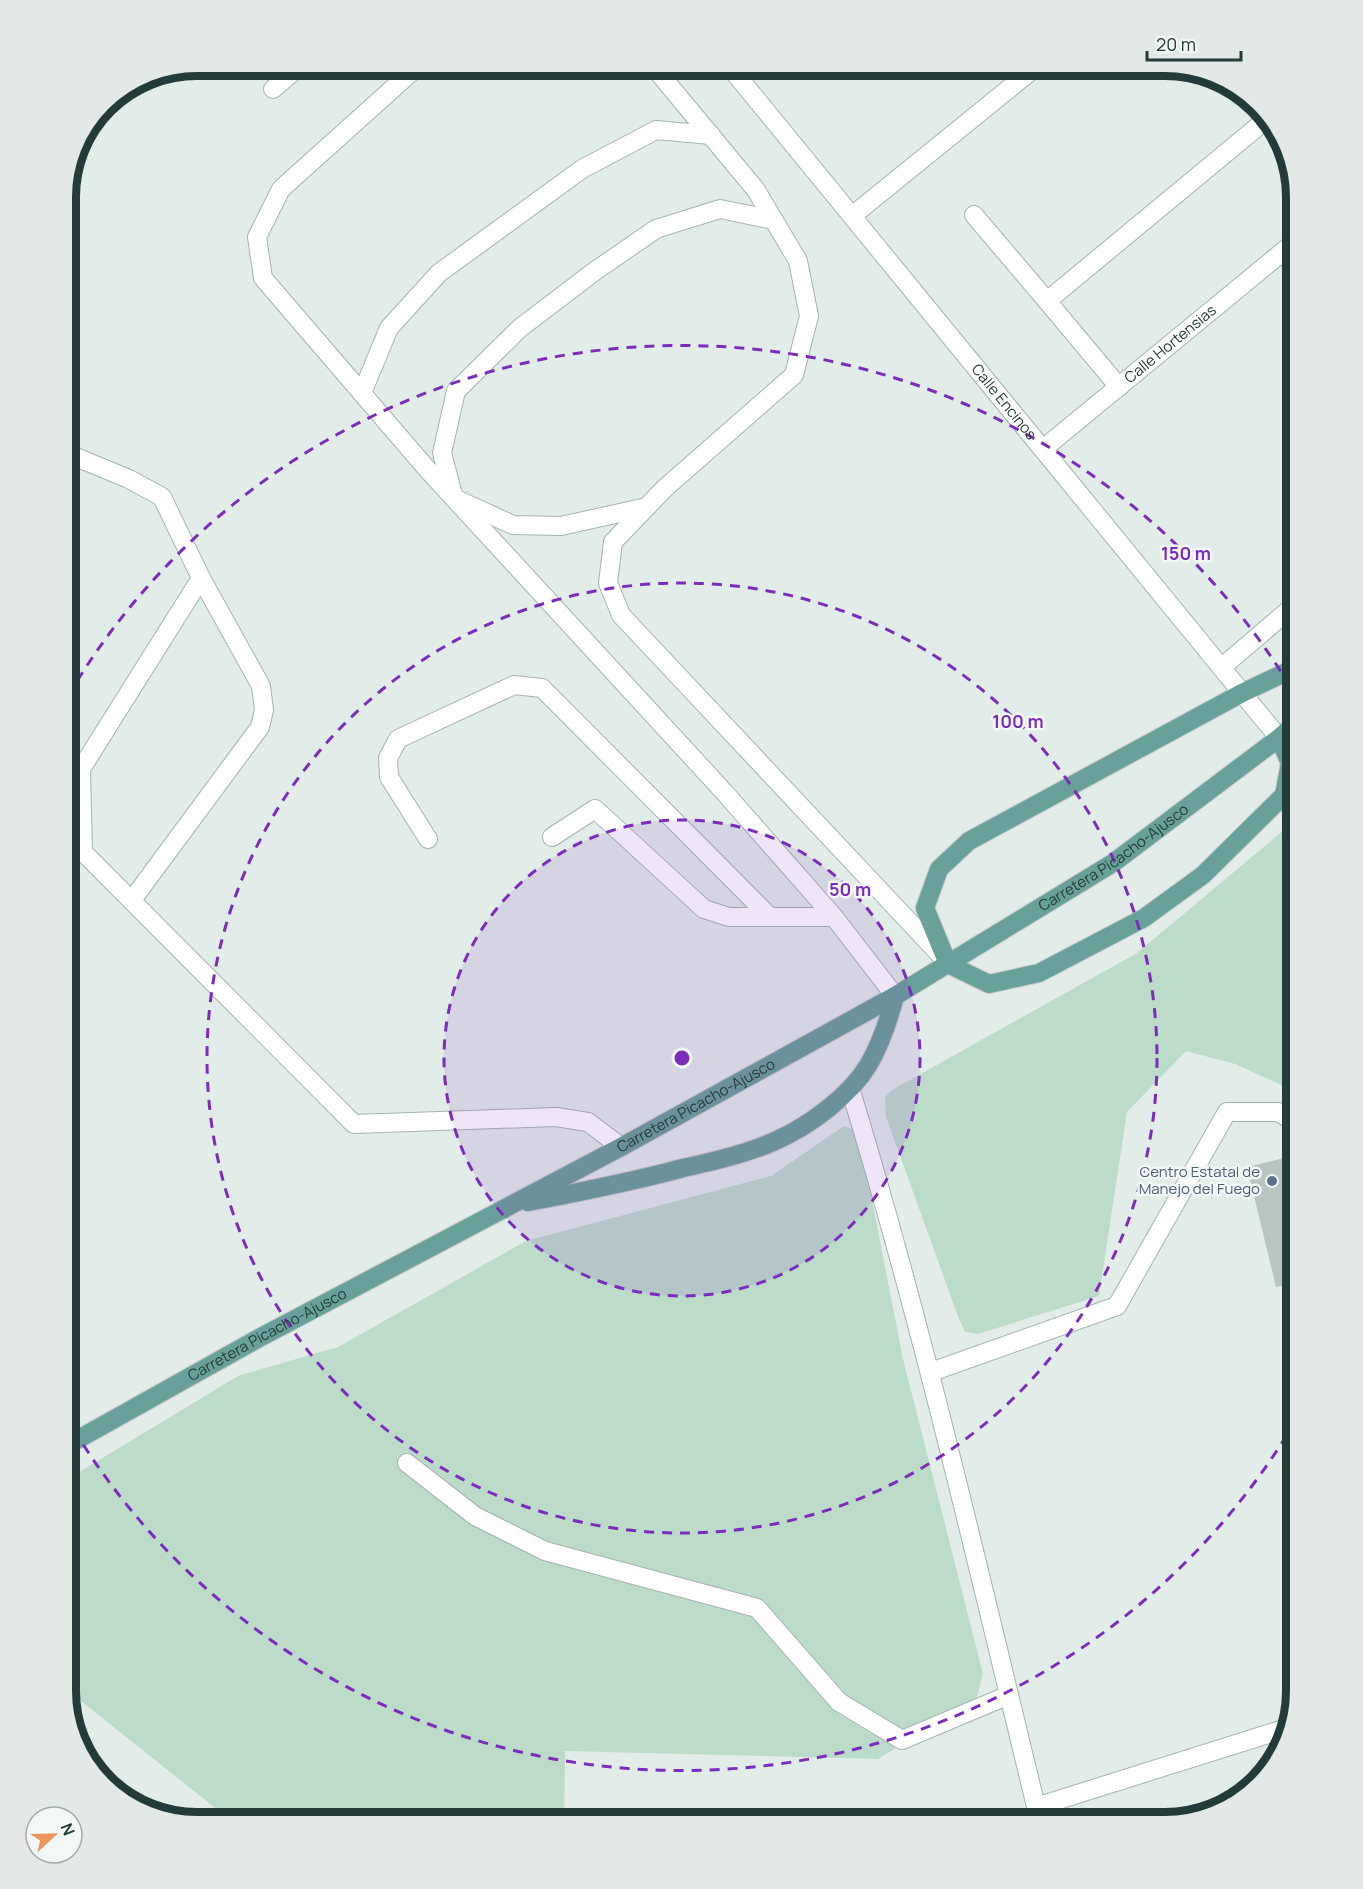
<svg xmlns="http://www.w3.org/2000/svg" width="1363" height="1889" viewBox="0 0 1363 1889" font-family="Manrope,sans-serif">
<rect width="100%" height="100%" fill="#e2ece9"/>
<!-- green -->
<path fill="#bcdcc9" d="M1297,819v273l-62,-28 -49,-13 -59,61 -28,184 -121,38 -13,-2 -6,-13 -73,-202 -1,-20 7,-7 245,-137z
M844,1126l10,4 14,50 35,179 80,315 -6,23 -99,62 -313,-8 -1,72h-330l-168,-134v-209l172,-104 100,-29 188,-106 245,-65z"/>
<!-- building -->
<path fill="#b8c6c2" d="M1288,1157l9,38v87l-21,5 -29,-120z"/>
<g fill="none" stroke-linecap="round" stroke-linejoin="round">
<!-- minor casing -->
<g stroke="#a5b4b1" stroke-width="20">
<g id="minor">
<path d="M418,66l-137,123 -24,48 6,41 164,191 298,324 109,124 61,79"/>
<path d="M653,66l103,124 42,71 11,55 -15,59 -129,113 -52,54 -5,41 13,32 326,347"/>
<path id="s1" d="M729,66l550,672"/>
<path d="M273,89l27,-23"/>
<path d="M974,215l73,86"/>
<path d="M852,216l185,-150"/>
<path d="M1119,387l-72,-86 220,-182"/>
<path d="M362,393l27,-65 50,-55 143,-104 74,-39 55,5"/>
<path id="s2" d="M1043,449l254,-209"/>
<path d="M66,453l63,26 33,18 39,81 -120,191 2,83 271,272 202,-7 32,5 33,25"/>
<path d="M647,507l-86,19 -48,-1 -59,-27 -12,-45 14,-62 64,-63 75,-57 61,-42 64,-20 54,11"/>
<path d="M1222,667l75,-64"/>
<path d="M552,837l43,-28 109,100 25,8h41"/>
<path d="M428,839l-39,-62 -1,-19 10,-19 116,-54 28,3 228,229h64"/>
<path d="M132,900l128,-173 4,-17 -3,-24 -60,-108"/>
<path d="M850,1088c74,242 130,489 190,735"/>
<path d="M931,1372l186,-66 110,-194h51l19,11"/>
<path d="M407,1463l68,53 70,35 212,57 82,94 63,38 107,-45"/>
<path d="M1036,1807l251,-79"/>
</g>
</g>
<!-- major casing -->
<g stroke="#c1c8c8" stroke-width="20">
<g id="major">
<path d="M1279,738l11,25 -6,32 -81,80 -59,43 -105,55 -50,11 -41,-20 -23,-56 14,-39 30,-28 273,-148 55,-26"/>
<path d="M528,1202c52,-10 104,-20 155,-34 31,-7 63,-14 92,-27 34,-15 75,-45 94,-77 12,-21 20,-45 26,-68"/>
<path id="s3" d="M66,1446l195,-109 360,-190 274,-151 218,-133 166,-125 18,-16"/>
</g>
</g>
<!-- minor -->
<use href="#minor" stroke="#fff" stroke-width="18"/>
<!-- major -->
<use href="#major" stroke="#69a099" stroke-width="18"/>
</g>
<!-- distance rings -->
<circle cx="682" cy="1058" r="238" fill="#7b2cbf" fill-opacity=".12"/>
<g fill="none" stroke="#7b2cbf" stroke-width="3" stroke-dasharray="10 8">
<circle cx="682" cy="1058" r="238"/>
<circle cx="682" cy="1058" r="475"/>
<path d="M1296 1420A713 713 0 0 1 68 1420M68 696A713 713 0 0 1 1296 696"/>
</g>
<!-- markers -->
<circle fill="#5c6f8a" stroke="#f3f8f6" stroke-width="2" cx="1272" cy="1181" r="6"/>
<g text-anchor="middle" stroke-width="5" stroke-linejoin="round" paint-order="stroke">
<!-- street labels -->
<g font-size="15" fill="#233c39" stroke="#f3f8f6">
<text dy="5" stroke="none"><textPath href="#s2" startOffset="165">Calle Hortensias</textPath></text>
<text dy="5" stroke="none"><textPath href="#s1" startOffset="434">Calle Encinos</textPath></text>
<text dy="5" stroke="none"><textPath href="#s3" startOffset="1202">Carretera Picacho-Ajusco</textPath></text>
<text dy="5" stroke="none"><textPath href="#s3" startOffset="716">Carretera Picacho-Ajusco</textPath></text>
<text dy="5" stroke="none"><textPath href="#s3" startOffset="230">Carretera Picacho-Ajusco</textPath></text>
</g>
<!-- service labels -->
<g font-size="15" fill="#4e5e75" stroke="#f3f8f6" text-anchor="end">
<text x="1260" y="1177">Centro Estatal de<tspan x="1260" dy="17">Manejo del Fuego</tspan></text>
</g>
</g>
<!-- crop -->
<path d="M0 0H1363V1889H0ZM197 76H1165A121 121 0 0 1 1286 197V1691A121 121 0 0 1 1165 1812H197A121 121 0 0 1 76 1691V197A121 121 0 0 1 197 76Z" fill="#e2e9e7" fill-rule="evenodd"/>
<path fill="none" stroke="#233c39" stroke-width="8" d="M197 76H1165A121 121 0 0 1 1286 197V1691A121 121 0 0 1 1165 1812H197A121 121 0 0 1 76 1691V197A121 121 0 0 1 197 76Z"/>
<circle cx="682" cy="1058" r="9" fill="#7b2cbf" stroke="#f3f8f6" stroke-width="3"/>
<g font-size="18" text-anchor="middle" font-weight="bold" fill="#7b2cbf" stroke="#f3f8f6" stroke-width="5" stroke-linejoin="round" paint-order="stroke">
<text x="1186" y="560">150 m</text>
<text x="1018" y="728">100 m</text>
<text x="850" y="896">50 m</text>
</g>
<!-- north arrow -->
<g transform="translate(54 1835) rotate(68)"><circle r="28" fill="#f3f8f6" stroke="#a0adaa" stroke-width="1.5"/>
<path d="M0-4.5L10 22L0 15L-10 22Z" fill="#ec9560"/>
<text y="-9" font-size="16" font-weight="bold" text-anchor="middle" fill="#233c39">N</text>
</g>
<!-- scale -->
<path d="M1147 51v9h94v-9" fill="none" stroke="#233c39" stroke-width="3"/>
<text x="1156" y="51" font-size="18" fill="#233c39" stroke="#f3f8f6" stroke-width="4.5" paint-order="stroke">20 m</text>
</svg>
